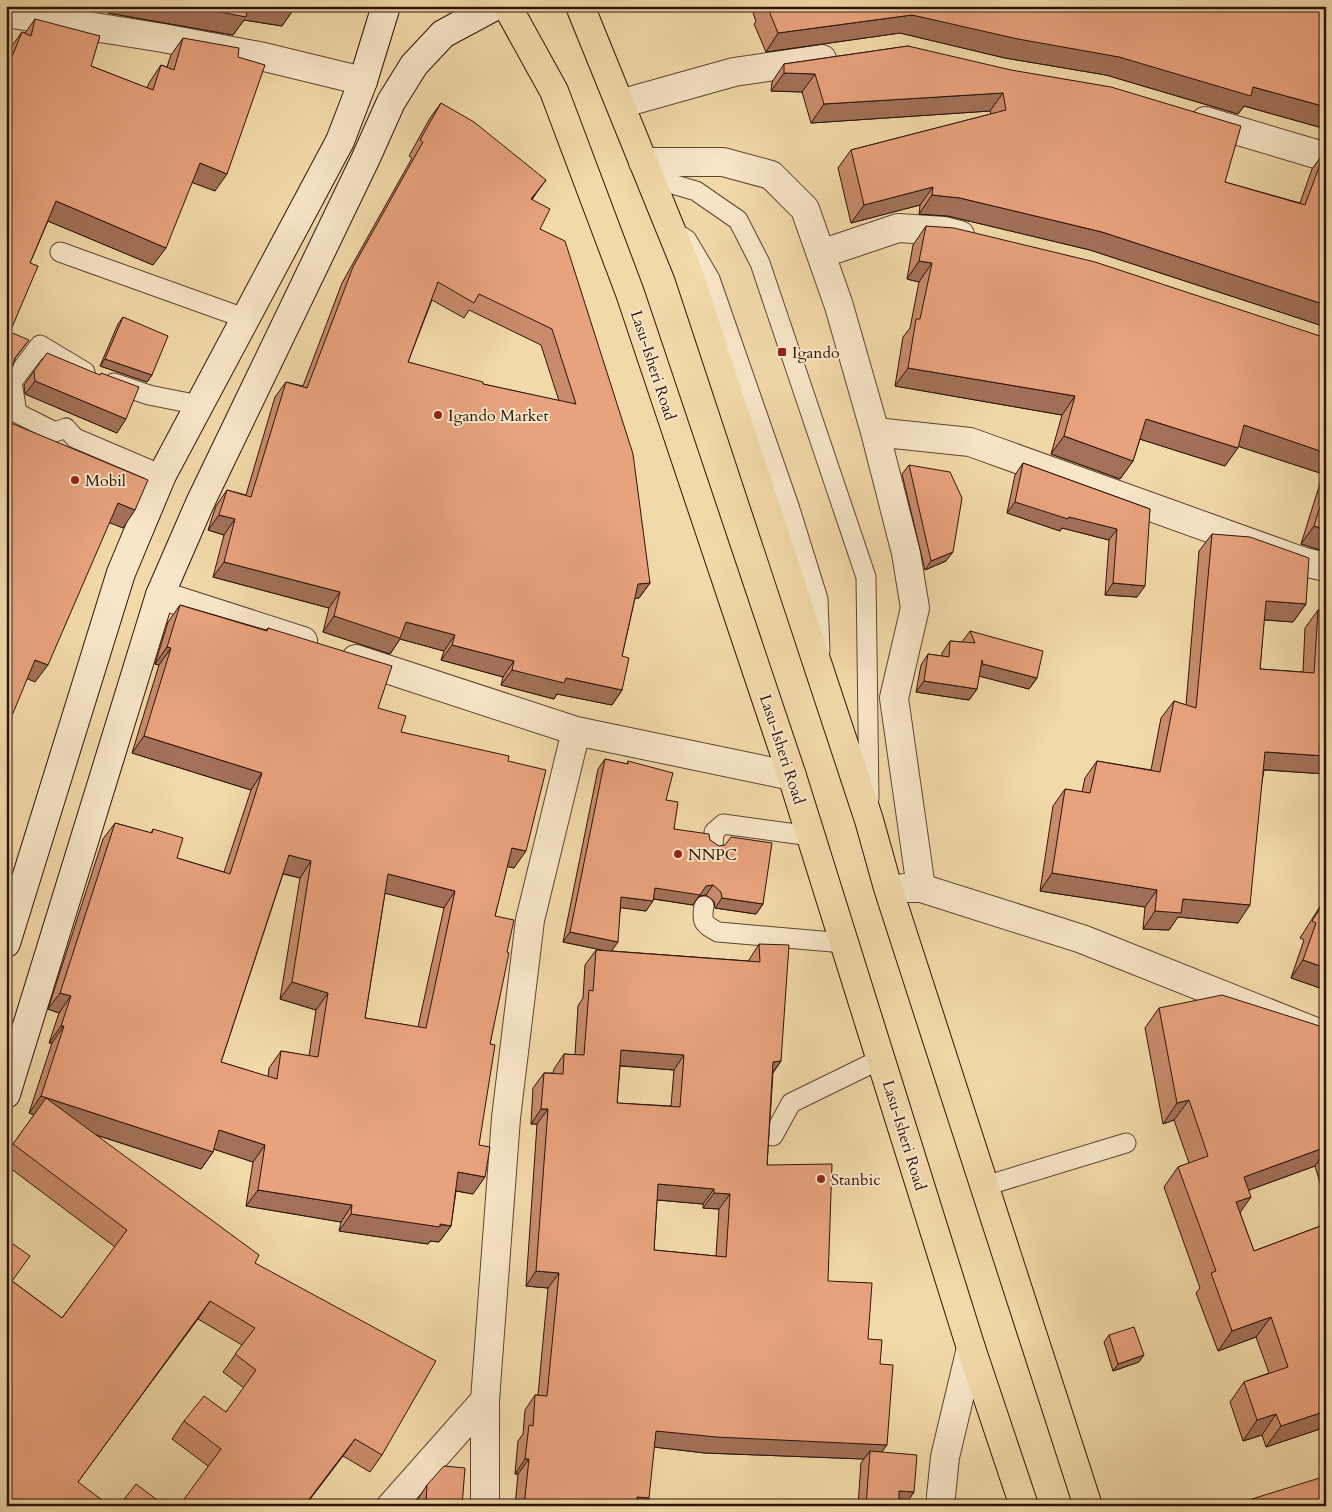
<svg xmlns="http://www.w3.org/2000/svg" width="1332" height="1512" viewBox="0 0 1332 1512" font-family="Cardo,serif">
<rect width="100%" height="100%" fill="#f2d9a9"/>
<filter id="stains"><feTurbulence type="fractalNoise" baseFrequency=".004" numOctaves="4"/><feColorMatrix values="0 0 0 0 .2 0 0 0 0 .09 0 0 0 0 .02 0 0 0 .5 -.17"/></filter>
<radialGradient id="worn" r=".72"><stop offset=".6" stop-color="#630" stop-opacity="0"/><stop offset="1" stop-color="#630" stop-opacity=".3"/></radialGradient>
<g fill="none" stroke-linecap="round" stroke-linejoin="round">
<!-- service casing -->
<g stroke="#5e4430" stroke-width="21">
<path id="service" d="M649,177l47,14 42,29 22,43 106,314 3,222
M681,236l6,4 23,39 79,227 29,93 2,52
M60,252l184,66
M85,372l-45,-27 -28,37 5,31 38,19 11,-4 9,10 87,37
M114,383l35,12 50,10
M713,845l1,-13 9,-8 88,12
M704,906c-3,16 0,19 14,26l126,11
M773,1136l18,-33 90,-44
M985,1186l141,-43"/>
</g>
<!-- minor casing -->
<g stroke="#5e4430" stroke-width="30">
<path id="minor" d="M6,13l157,25 101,19 99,24
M620,104l114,-32 88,-13
M1205,121l121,36
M643,162h80l48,13 34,34 34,97 36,126 31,121 9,55 -21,90 27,190
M821,254l77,-26 46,3 16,4
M875,432l95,10 334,120 22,5
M160,595l143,46
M356,659l220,72 216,45
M904,888h17l161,51 244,97
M391,1506l94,-106
M485,1506v-106l21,-282 24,-198 46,-189
M940,1506l5,-49 26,-109"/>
</g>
<!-- secondary casing -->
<g stroke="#2d1308" stroke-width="30">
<path id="secondary" d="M6,943l115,-370 41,-98 178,-334 23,-60 23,-75
M6,1094l154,-499 40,-92 165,-343 26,-58 23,-37 29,-31 52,-28"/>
</g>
<!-- primary casing -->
<g stroke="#2d1308" stroke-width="30">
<path id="primary" d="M507,6l47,85 76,202 162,483 179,572 53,158
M580,6l108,266 181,548 19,68 200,618"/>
</g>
<!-- service -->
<use href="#service" stroke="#f7e6c7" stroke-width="19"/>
<!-- minor -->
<use href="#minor" stroke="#f7e6c7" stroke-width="28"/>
<!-- secondary -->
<use href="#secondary" stroke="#f7e6c7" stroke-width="28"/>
<!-- primary -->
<use href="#primary" stroke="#f2d9a9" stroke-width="28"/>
</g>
<!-- wall -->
<path fill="#c88b6c" stroke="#2d1308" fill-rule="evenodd" d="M110,6h186l-14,20 -38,-6 -11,15 -125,-22z
M751,6h575v123l-82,-23 -6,8 -132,-39 -101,-17 -105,-25 -134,19 -12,-28 2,-2z
M35,19l56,47 56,22 2,-5 12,-18 6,2 4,-12 12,-17 32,153 -23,-9 -39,83 -105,-44 -18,42 -20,69 5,28 -9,16v-319l3,-7 13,-18 3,1z
M908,46l317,136 75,21 12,-34 13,-18h1v176l-236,-77 -142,-34 -29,-2 1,-9 -69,18 -13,-55 13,-18 140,-36 -1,-3 -179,12 -9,-31 -31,-1 1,-9 12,-18z
M441,103l94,92 -3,5 8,29 110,354 -11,15h-4l-13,58v34l-10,15 -55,-11 -3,5 -53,-14 2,-8 -62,-17 3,-9 -44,-12 -10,15 -67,-22 6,-24 -116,-31 11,-42 -16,-5 8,-24 11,-16 19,5 29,-98 11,-15 17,4 39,-103 70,-125 -3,-2 21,-38zM432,300l32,18 5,-8 72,35 18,56 -76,-17 -75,-22z
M1326,131v10l-3,-1z
M926,226l400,112v214l-25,-8 22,-70 -85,-28 -13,20 -85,-27 -7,22 -13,18 -69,-25 11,-39 -167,-29 8,-49 7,-9 9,-46 -12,-3 6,-34z
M123,317l29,58 -5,7 -47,-16 18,-42z
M34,371l83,62 -92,-39 -1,-9z
M1023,463l127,46 -13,88 -32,-2 4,-55 -47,-12 -2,3 -53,-18 8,-38z
M909,465l37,96 -21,9 -23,-96z
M1212,534l94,70 -13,18 -29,-2 -4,49 43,3 2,-44 13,-18 8,164 -62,-4 -26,153 -60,-6 -9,13 -26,-1 2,-22 -105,-16 13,-85 12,-17 17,3 3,-14 12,-17 54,9 10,-52 13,-17 12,4 13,-154z
M180,605l86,25 2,-2 110,80 23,24 107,29 6,107 -7,-2 -12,50 12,36 -17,92 -17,150 -17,-3 -5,35 -12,16 -9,-1 -2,3 -89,-13 2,-9 -95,-16 7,-44 -39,-13 -1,3 -12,17 -105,-34 159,128 127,192 -12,17 -27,-16 -135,10 -36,-27 12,-18 42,-9 18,-24 -21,-16 19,-27 -44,-26 -192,187 6,-225 50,37 53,-71 -109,-82v-11l28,-39 -5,-2 23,-70h-3l10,-30 -11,-4 55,-170 12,-16 36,10 2,-4 24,29 47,14 27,-82 -119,-37 27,-88 -4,-1 13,-42zM283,874l17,4 -20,121 36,11 -7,46 -28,-5 -12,17 -1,9 -47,-15zM385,893l59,15 -26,119 -53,-9z
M970,631l67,47 -8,11 -50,-13 -2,13 -8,11 -53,-8 5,-27 7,-11 14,2v-3l8,-12 12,1z
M605,759l22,5 1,-3 38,39 8,29 36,11 53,64 -7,10 -41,-6 -1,-7 -8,-6 -7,1 -6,9 -40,-6 -7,12 -25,-4 -9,44 137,10v-1l10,-16 22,117 -8,12 -6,92 61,116 40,58 12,25 2,88 32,40 -9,13 -47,1 3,-43 3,-4 -159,-6 -51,-6 -10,59h-129l3,-32h-3l3,-33 5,-7 2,-24 10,-15h3l10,-107 -22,-2 11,-162h-6l2,-36 11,-15h9l1,-4 10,-15 11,1 3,-49 5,-8 2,-33 11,-15h6l-39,-8 35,-173zM620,1066l54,4 -3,36 -54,-3zM657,1200l46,4v4l16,1 -3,47 -62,-6z
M1326,897v93l-35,-12 13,-38 -4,-2z
M1159,1008l165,50 2,-1v146l-11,-37 -66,24 -9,23 14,38 69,-26 3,-3v205l-60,20 -4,-12 -19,6 -13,-39 14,-20 25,-9 -13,-36 -38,14 -22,-58 4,-5 -36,-101 14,-20 11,-4 -15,-43 -11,4 -18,-96z
M1109,1335l30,27 -26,9 -9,-29z
M427,1485l35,21h-54l2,-3 6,-1z
M1252,1499l74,7h-78z"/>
<!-- shaded-wall -->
<path fill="#a27158" stroke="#2d1308" d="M113,6h176l6,1 -13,19 -38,-6 -11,15 -125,-22z
M912,15l207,42 134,30 73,20v22l-82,-23 -6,8 -132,-39 -101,-17 -105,-25 -134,19 12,-19z
M784,73l31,1 -13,18 -31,-1z
M1003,93l-13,18 -179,12 13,-19z
M200,163l27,11 -12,17 -27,-10z
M546,180l-11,15 -15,19 11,-15z
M933,187l-13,18 -69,18 13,-18z
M932,195l28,3 142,34 224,73v22l-236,-77 -142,-34 -29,-2z
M56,201l110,47 -13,17 -110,-46z
M919,261l13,2 -13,19 -12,-3z
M29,340l-19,25 3,1 -7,10v-12z
M105,359l47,16 -5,7 -47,-16z
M908,368l167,28 -13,19 -167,-29z
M35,381l91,38 -9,14 -92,-39z
M1146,419l92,29 -13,18 -92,-29z
M1244,425l82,28v17l-3,4 -92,-30z
M1064,436l69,25 -13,18 -69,-25z
M1015,502l102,27 -8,11 -47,-12 -2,3 -53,-18z
M118,503l17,7 -12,18 -18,-7z
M219,515l16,4 -11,16 -16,-5z
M1314,526l12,4v22l-25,-8z
M953,552l-7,9 -21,9 6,-9z
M224,562l116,30 -11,16 -116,-31z
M650,583l-11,15 -12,1 11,-15z
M1113,583l32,3 -8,11 -32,-2z
M1266,601l40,3 -13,18 -39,-3z
M334,616l72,6 49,13 -11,16 -44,-12 -10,15 -67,-22z
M452,645l62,16 -11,16 -62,-17z
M167,647l4,1 -12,17 -4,-1z
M35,660l13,5 -13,17 -12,-5z
M983,664l54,14 -8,11 -54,-14z
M512,670l54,8 56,12 -10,15 -55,-11 -3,5 -53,-14z
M924,681l53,8 -8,11 -53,-8z
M144,736l118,37 -11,17 -119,-37z
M1265,752l61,4v18l-73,-5z
M512,848l14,3 -12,17 -14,-3z
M289,855l22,6 -11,17 -23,-6z
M1052,873l105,17 -12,17 -105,-16z
M388,874l67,17 -11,17 -68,-17z
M713,885l-7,10 -7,1 -6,9 -45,-7 7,-10z
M621,897l32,4 -7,10 -31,-4z
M722,898l41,6 -7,10 -41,-6z
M1183,899l67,6 -12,18 -60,-6 -9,13 -26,-1 12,-18z
M570,932l48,10 -7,10 -48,-10z
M1303,960l23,8v22l-35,-12z
M292,982l36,11 -12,17 -36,-11z
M60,993l11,3 -12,17 -11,-4z
M61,1026h3l-12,17h-3z
M621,1050l63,5 -10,15 -63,-5z
M781,1061l-11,15 3,-14z
M41,1096l172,56 -12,17 -172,-56z
M1189,1100l-15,20 -11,4 14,-21z
M541,1109h7l-11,15h-6z
M219,1130l46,15 -12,17 -46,-15z
M1326,1147v4l-11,15 -85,31 14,-20z
M458,1172l27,5 -12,17 -27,-5z
M658,1184l56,5 -11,15 -56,-5z
M258,1190l94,15 -11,17 -95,-16z
M714,1193l16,1 -11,15 -16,-1z
M1251,1197l-14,20 -1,-15z
M351,1214l100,12 -12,16 -9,-1 -2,3 -89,-13z
M536,1271l23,2 -11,15 -22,-2z
M210,1301l-12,18 -133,180 13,-17z
M1271,1317l-15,20 -38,14 14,-20z
M1144,1355l-5,7 -26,9 5,-7z
M1326,1411v16l-60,20 15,-21z
M1276,1414l-14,21 -19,6 14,-21z
M656,1431l231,14 -11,15 -6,-9 -6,8 -159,-6 -60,-7z
M355,1439l-12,17 -38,50h-1z
M525,1459h4l-11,15h-3z
M899,1491l15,1 -9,13 -15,-1z
M637,1497l12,1 -5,8h-13z"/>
<!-- building -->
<path fill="#e8a27e" stroke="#2d1308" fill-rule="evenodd" d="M189,6h59l-2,11z
M767,6h559v101l-73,-20 -2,9 -132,-39 -101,-18 -106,-24 -134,18z
M35,19l65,17 -9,30 62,24 8,-25 13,5 9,-32 56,10 -1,9 27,8 -38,109 -27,-11 -34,85 -110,-47 -26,62 8,3 -28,66 19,8 -14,18 -2,8 -7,-2v-301l3,1 13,-32 9,4z
M908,46l103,24 100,17 130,39 -16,56 80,23 20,-54h1v154l-224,-73 -142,-34 -28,-3 1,-8 -69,18 -13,-55 155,-40 -3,-17 -179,11 -9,-30 -31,-1v-9z
M441,103l33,19 72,58 -15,19 19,10 -10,20 25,12 68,213 17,129 -12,1 -16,72 7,2 -7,32 -56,-12 -2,5 -52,-13 2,-9 -62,-16 3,-10 -49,-13 -6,16 -66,-22 6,-24 -116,-30 11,-43 -16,-4 8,-25 24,7 35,-115 21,6 46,-121 70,-125 -3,-2zM438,282l36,21 5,-9 73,35 24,75 -93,-20v-2l-75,-20z
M926,226l28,2 141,34 231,76v115l-82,-28 -6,23 -92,-29 -13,42 -69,-25 11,-40 -167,-28 8,-49h4l12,-56 -13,-2z
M123,317l45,19 -16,39 -47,-16z
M47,353l53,22 1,-2 38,14 -13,32 -91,-38 -1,-10z
M6,421l142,59 -13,30 -17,-7 -70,162 -13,-5 -29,70z
M1023,463l127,46 -5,77 -32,-3 4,-54 -48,-12 -1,2 -53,-17z
M909,465l41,7 12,26 -9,54 -22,9z
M1326,487v43l-12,-4z
M1212,534l38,3 59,21 -3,46 -40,-3 -6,68 54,4 4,-63 8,1v145l-61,-4 -15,153 -67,-6 -2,14 -26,-2 2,-21 -105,-17 13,-84 25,4 7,-32 63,11 14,-71 22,7z
M180,605l87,26 1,-3 124,38 -14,42 28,8 -5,16 108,24 -1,5 38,9 -20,81 -14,-3 -17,68 19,4 -7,32 2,1 -19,91 5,1 -16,100 11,2 -5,30 -27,-5 -7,54 -11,-2v3l-89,-13 1,-9 -94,-15 7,-45 -46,-15 -6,22 -172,-56 23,-70h-3l10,-30 -11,-3 55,-170 37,10 1,-4 30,9 -6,20 53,16 32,-101 -118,-37 27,-88 -4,-1zM289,855l22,6 -19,121 36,11 -10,64 -37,-6 -4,28 -56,-17zM388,874l67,17 -29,137 -61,-10z
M970,631l73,20 -6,27 -54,-14 -1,-4 -5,29 -53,-8 4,-27 21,3 1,-16 25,2z
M6,757l5,2 -5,10z
M605,759l23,5v-3l45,12 -7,27 12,2 -4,27 35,5 1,6 9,6 6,-1 6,-8 41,6 -9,61 -41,-6 -1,-6 -8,-7 -7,1 -6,9 -45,-7 -2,13 -32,-4 -3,45 -48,-10z
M1326,899v69l-23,-8 13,-37 -4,-2z
M759,944l30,1 -8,116 -8,1 -6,103 65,-1 -4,117 44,2 -4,56 14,1 -2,24 13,1 -6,80 -171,-8 -60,-6 -7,67 -12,-1 -1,9h-112l5,-47h-4l4,-34 4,1 2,-31 12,1 12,-123 -23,-2 12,-162h-7l3,-36 19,1 1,-20 20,1 5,-65 4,1 3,-41 164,12zM621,1050l63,5 -4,52 -63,-4zM658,1184l56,5v4l16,1 -4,63 -72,-7z
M1222,995l104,33v23l-2,7 2,-1v90l-82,30 7,20 -15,5 18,49 72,-27v187l-45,15 -5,-12 -19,6 -13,-38 44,-15 -17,-50 -39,14 -21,-58 5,-2 -38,-104 30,-11 -19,-56 -12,3 -18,-95z
M46,1098l213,157 -4,8 181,98 -54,94 -27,-16 -51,67h-125l42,-57 -37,-28 20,-25 22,16 30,-42 -21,-16 20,-26 -45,-27 -132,181 32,24h-104v-267l24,17 -18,25 50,37 65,-88 -114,-86z
M1134,1327l10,28 -26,9 -9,-29z
M870,1451l47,4 -3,37 -15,-1v15h-33z
M444,1466l21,2 -3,38h-53l1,-3 3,-2 13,3 1,-19z
M1326,1476v30h-72l-2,-7z
M136,1484l29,22h-46z"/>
<!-- markers -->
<g fill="#8f2418" stroke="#f7e6c7" stroke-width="2">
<rect x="777" y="347" width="10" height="10" rx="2.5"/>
<circle cx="438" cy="415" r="5"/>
<circle cx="75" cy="480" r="5"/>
<circle cx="678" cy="854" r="5"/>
<circle cx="821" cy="1179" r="5"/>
</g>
<g text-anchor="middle" stroke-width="4" stroke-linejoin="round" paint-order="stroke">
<!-- poi labels -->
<g font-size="16" fill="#2d1308" stroke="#f7e6c7" text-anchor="start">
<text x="792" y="358">Igando</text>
<text x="448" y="421">Igando Market</text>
<text x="85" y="486">Mobil</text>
<text x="688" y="860">NNPC</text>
<text x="831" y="1185">Stanbic</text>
</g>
<!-- street labels -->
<g font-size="16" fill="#2d1308" stroke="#f7e6c7">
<text transform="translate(654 365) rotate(72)" y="6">Lasu-Isheri Road</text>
<text transform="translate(783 749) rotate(72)" y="6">Lasu-Isheri Road</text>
<text transform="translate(905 1135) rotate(73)" y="6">Lasu-Isheri Road</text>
</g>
</g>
<!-- margin -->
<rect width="1332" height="1512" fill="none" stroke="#f2d9a9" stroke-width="25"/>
<rect x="8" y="8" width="1317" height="1497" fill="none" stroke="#2d1308" stroke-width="2.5"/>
<rect x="12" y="12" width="1307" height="1487" fill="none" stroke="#2d1308"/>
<rect width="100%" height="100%" filter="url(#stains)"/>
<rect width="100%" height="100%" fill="url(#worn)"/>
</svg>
